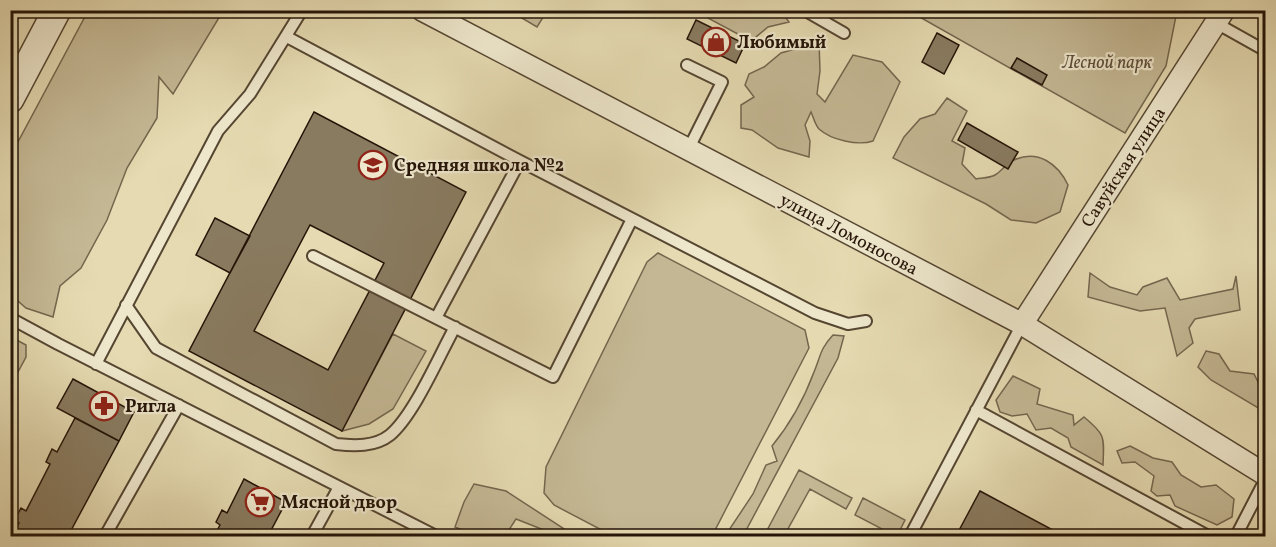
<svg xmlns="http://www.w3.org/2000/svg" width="1276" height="547" viewBox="0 0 1276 547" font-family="Vollkorn,serif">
<rect width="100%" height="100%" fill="#e5dab1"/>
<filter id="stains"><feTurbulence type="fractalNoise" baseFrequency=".00333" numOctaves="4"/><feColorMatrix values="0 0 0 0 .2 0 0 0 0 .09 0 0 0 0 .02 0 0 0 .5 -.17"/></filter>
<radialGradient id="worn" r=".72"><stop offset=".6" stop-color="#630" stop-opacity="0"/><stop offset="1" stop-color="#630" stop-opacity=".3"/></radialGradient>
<!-- green -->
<path fill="#c4b894" stroke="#74664e" stroke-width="1.5" d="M88,11h135l-50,83 -14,-17 -2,41 -30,50 -20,52 -26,48 -21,18 -7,31 -27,-9 -15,-13v-140z
M510,11h37l-10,16z
M706,11h75l8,11 -21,5 -17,14 -47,-25z
M909,11h268l-11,55 -41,67z
M819,42l1,29 -3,23 8,8 28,-47 29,7 18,20 -27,59c-15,5 -42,-1 -54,-12 -4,-4 -6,-13 -8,-17l-6,13 5,16 -1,16 -31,-9 -26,-18 -11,-2v-23l13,-8 -9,-12 4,-11 15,-7 17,-14z
M947,98l20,13 -15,30 13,7 -3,16 14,15c6,-1 14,-1 19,-4 7,-4 11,-12 19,-15 24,-11 44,4 54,25l-8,27 -24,11 -25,-3 -25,-16 -93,-46 11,-21 16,-18 15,-5z
M658,253l147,77 4,18 -97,188h-99l-59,-31 -10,-12 2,-26 101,-205z
M1090,273l20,14 27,8 6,-8 24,-9 13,22 53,-11 3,-13 4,34 -45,9 -6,9 4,15 -16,13 -12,-48 -25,3 -52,-14z
M1265,277v63c-7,-19 -3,-41 -3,-61z
M393,334l33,17 -33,58 -24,15 -27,7z
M833,335l11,1 -6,22 -95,178h-18l28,-42 13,-29 11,-4 -5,-15c18,-22 32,-47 42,-74 7,-17 6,-23 19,-37z
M11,337l15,8v12l-15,28z
M1206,351l13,3 11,17 24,3 11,22v16l-54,-32 -13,-13z
M1013,376l27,13 -3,15 36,11 1,10 10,-8c22,18 20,20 19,48l-32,-18 -3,-9 -17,-10 -15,2 -9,-16 -15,2 -12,-4 -4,-12z
M1130,446l23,12 19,4 9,13 20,12 15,-2 18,14 -2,18 -15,8 -42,-19 -5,-11 -13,1 -6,-5 3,-15 -19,-14 -13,1 -5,-12z
M799,470l53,28 -6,11 -36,-20 -26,47h-20z
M474,484l32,7 69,45h-16l-43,-17 -11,17h-28l-22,-9 9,-25z
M863,498l42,22 -8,16h-11l2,-4 -33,-17z"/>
<!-- building -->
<path fill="#897b60" stroke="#251408" stroke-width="1.5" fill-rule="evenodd" d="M696,20l49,24 -9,19 -49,-24z
M937,33l22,12 -15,29 -22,-12z
M1017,58l30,17 -5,10 -31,-17z
M314,112l152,80 -124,239 -153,-80zM310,225l74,38 -56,107 -74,-39z
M967,123l51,29 -10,17 -50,-29z
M215,218l35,18 -20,37 -34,-18z
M73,379l61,33 -15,29 -62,-33z
M75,418l44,23 -51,95h-56l7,-13 -5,-2 7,-13 5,3 24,-47 -4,-2 6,-13 5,3z
M244,479l42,23 -18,34h-54l6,-11 -4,-3 6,-12 5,3z
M980,491l84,45h-108z"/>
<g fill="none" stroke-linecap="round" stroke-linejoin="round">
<!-- service casing -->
<g stroke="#554632" stroke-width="14">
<path id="service" d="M804,10l40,23
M1216,23l50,28
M287,37l233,124 295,152 33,11 18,-3
M687,65l35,17 -34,68
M313,256l240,121 79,-158
M126,305l30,43 180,96c18,2 39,3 54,-9 24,-20 49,-79 65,-108
M10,318l48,26 378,192
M436,318l84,-157
M96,364l122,-233 32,-37 52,-84
M976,410l232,126
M105,536l74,-131
M312,536l27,-49
M910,536l112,-212
M1236,536l30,-58"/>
</g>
<!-- minor casing -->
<g stroke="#554632" stroke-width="24">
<path id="minor" d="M422,10l600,314 244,151
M1022,324l202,-314"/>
</g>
<!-- tertiary casing -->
<g stroke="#554632" stroke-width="30">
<path id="tertiary" d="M10,99l47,-89"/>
</g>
<!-- service -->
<use href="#service" stroke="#eee7cc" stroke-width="10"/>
<!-- minor -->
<use href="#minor" stroke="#eee7cc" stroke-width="21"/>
<!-- tertiary -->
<use href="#tertiary" stroke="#eee7cc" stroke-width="27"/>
</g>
<!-- icons -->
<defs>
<g id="shop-ring" transform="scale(1.5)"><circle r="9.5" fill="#eee7cc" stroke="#8f2418" stroke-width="1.5"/><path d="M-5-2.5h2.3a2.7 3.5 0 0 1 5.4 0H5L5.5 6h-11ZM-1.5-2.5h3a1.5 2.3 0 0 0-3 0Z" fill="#8f2418"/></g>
<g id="school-ring" transform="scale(1.5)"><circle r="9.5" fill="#eee7cc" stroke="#8f2418" stroke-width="1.5"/><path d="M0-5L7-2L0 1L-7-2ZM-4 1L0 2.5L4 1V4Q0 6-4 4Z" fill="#8f2418"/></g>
<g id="pharmacy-ring" transform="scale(1.5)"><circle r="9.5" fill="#eee7cc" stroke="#8f2418" stroke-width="1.5"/><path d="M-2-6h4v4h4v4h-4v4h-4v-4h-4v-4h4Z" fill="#8f2418"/></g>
<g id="supermarket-ring" transform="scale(1.5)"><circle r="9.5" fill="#eee7cc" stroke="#8f2418" stroke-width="1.5"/><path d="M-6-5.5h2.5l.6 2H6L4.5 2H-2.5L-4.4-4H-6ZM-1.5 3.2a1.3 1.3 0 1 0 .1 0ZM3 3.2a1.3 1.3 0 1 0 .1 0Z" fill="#8f2418"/></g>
</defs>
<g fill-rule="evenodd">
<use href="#shop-ring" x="716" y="42"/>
<use href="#school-ring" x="373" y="165"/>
<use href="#pharmacy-ring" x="104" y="406"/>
<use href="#supermarket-ring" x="260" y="502"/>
</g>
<g text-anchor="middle" stroke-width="4.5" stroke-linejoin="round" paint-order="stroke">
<!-- poi labels -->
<g font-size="18" font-weight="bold" fill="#251408" stroke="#eee7cc" text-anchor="start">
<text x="737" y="48">Любимый</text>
<text x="394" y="171">Средняя школа №2</text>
<text x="125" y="412">Ригла</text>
<text x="281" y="508">Мясной двор</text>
</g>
<!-- park labels -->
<g font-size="18" font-style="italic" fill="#5d4d39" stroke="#eee7cc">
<text x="1107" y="68">Лесной парк</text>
</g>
<!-- street labels -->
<g font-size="18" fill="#251408" stroke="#eee7cc">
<text transform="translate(1123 167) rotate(-57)" y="6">Савуйская улица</text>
<text transform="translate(849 234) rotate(28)" y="6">улица Ломоносова</text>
</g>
</g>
<!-- margin -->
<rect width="1276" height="547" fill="none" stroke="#e5dab1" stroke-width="36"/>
<rect x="12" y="12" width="1252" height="523" fill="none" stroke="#251408" stroke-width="3"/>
<rect x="18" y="18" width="1240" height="511" fill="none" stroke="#251408" stroke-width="1.5"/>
<rect width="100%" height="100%" filter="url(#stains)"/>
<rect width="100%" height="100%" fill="url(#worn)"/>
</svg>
